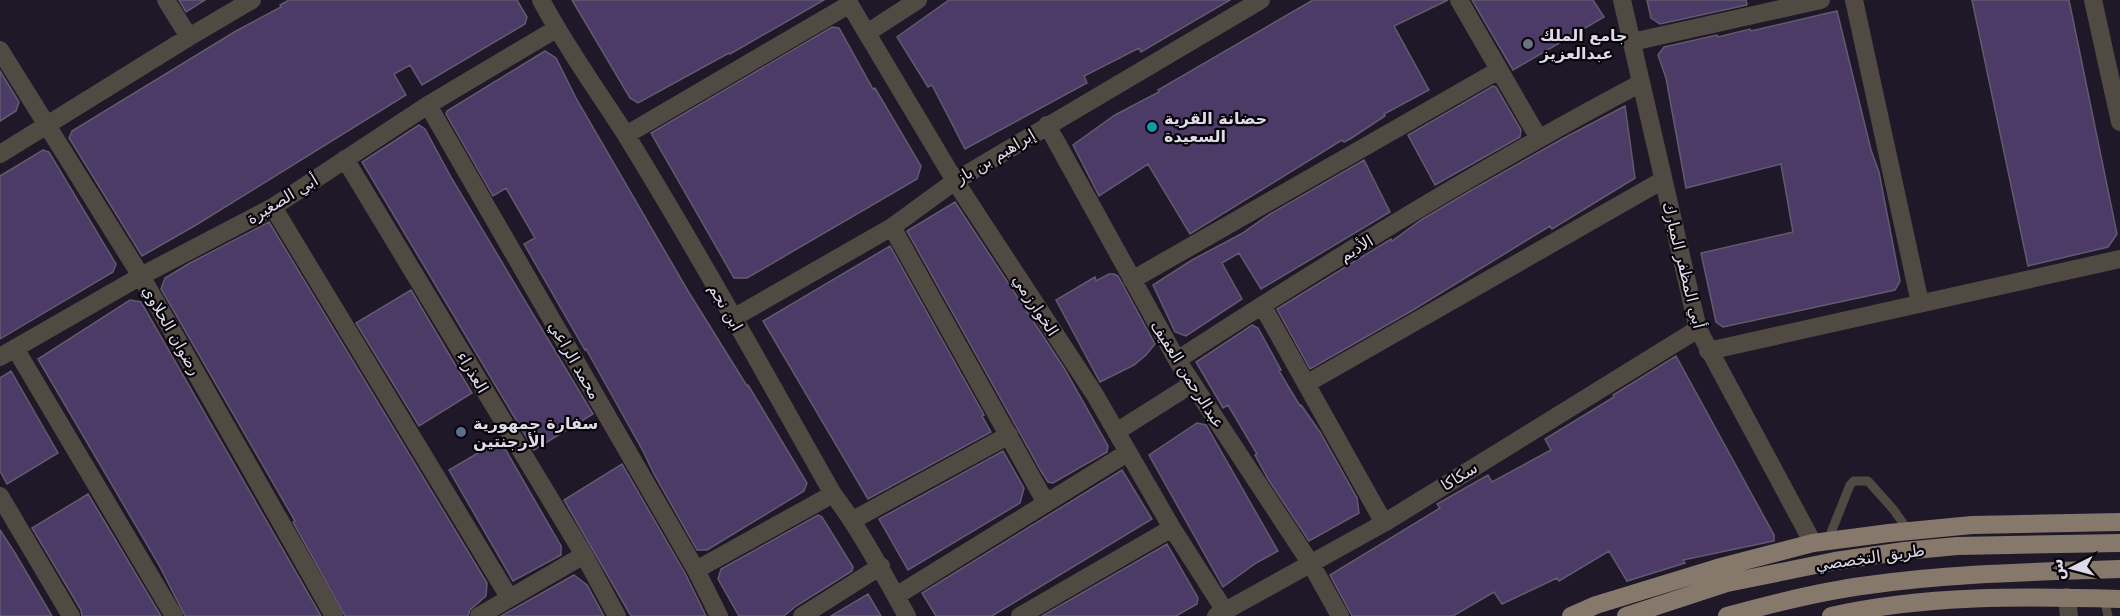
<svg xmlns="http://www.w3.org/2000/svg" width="2120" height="616" viewBox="0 0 2120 616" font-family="'DejaVu Sans',Cairo,sans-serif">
<rect width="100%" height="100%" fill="#1e1828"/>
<!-- building -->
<path fill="#4c3b66" stroke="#625b6e" stroke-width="1.5" d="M179,0h26l-19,12z
M289,0h228l10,17 -2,7 -103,61 -12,-20 -16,9 12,21 -210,130 -54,31 -73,-118 3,-7 164,-100 45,-24 -1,-2z
M572,0h252l-94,54 -1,-1 -91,50 -8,-5z
M949,0h281l-89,52 -2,-4 -55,28 3,7 -122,66 -33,-64 -4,2 -31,-50z
M1313,0h135l-54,26 35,64 -45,24 1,2 -35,23 -6,3 -2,-2 -152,94 -42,-70 -49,32 -26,-51 42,-30 44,-23 -1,-2z
M1472,0h121l11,17 -91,53z
M1647,0h99l1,5 -87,19 -9,-6z
M1972,0h97l48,234 -9,13 -80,19z
M1837,11l34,139 8,22 21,109 -5,9 -172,37 -7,-5 -15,-69 92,-21 -12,-68 -95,24 -20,-110 -8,-23 6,-8 9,-2 44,-10 1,2 32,-8 1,2z
M832,27l7,1 34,61 2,-1 46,78 -4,13 -170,99h-13l-83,-145z
M545,51l11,7 21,42 111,191 59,95 1,-1 59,98 -3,8 -97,59h-10l-43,-76 -11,-23 -57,-102 -1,1 -61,-106 11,-6 -29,-50 -13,8 -47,-82 1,-3z
M0,71l19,31 -3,9 -16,10z
M1493,86l3,1 25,43 -1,7 -85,48 -27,-50z
M1625,106l10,72 -83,51 -2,-3 -137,84 -103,59 -33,-60 114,-70 1,2 29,-21 49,-29 92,-52z
M419,125l6,4 27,50 141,235 -59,36 -172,-288z
M43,150l6,2 67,112 -3,8 -113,67v-163z
M1364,160l26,52 -129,77 -22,-36 -17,10 20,36 -56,37 -11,-4 -22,-47 39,-25 49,-26 29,-20z
M955,202l109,166 44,78 -1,6 -54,31 -5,-1 -7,-11 -134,-240z
M269,222l218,361 -1,13 -16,14 -2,6h-123l-52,-94 2,-1 -134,-232 4,-11 25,-15z
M890,246l94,169 -2,1 9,16 -123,67 -105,-178z
M1109,274h5l4,2 37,68 -9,11 -12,10 -34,17 -44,-82 39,-23 1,4z
M411,290l61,103 -53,33 -63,-103z
M130,300l11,2 180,314h-136l-26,-51 -121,-206z
M1252,325l6,3 23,42 -2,1 21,35 1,-1 19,27 37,66 2,15 -50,28 -41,-62 -13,-24 2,-1 -29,-49 -5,3 -27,-46z
M1676,356l98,179v6l-91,19 2,3 -58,18 -18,-30 -50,30 -2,-3 -55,26 -8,-12 -41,24h-101l-22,-41 110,-67 -3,-4 51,-29 4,7 59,-32 -6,-11 69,-42 -1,-2z
M11,371l47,82 -51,31 -7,-13v-93z
M1197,423l9,2 72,126 -22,12 -33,24 -74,-132z
M500,440l61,106v9l-48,26 -64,-111z
M1003,451l21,37 -4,15 -112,67 -29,-51z
M622,464l64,111 20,41h-75l-67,-116z
M1122,470l30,49 -160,97h-56l-14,-23z
M88,494l15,25 58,97h-79l-1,-6 -49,-82z
M818,515l4,2 31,50 -1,4 -56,35 -12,10h-45l-21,-37 3,-10z
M0,530l15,23 37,63h-52z
M1167,544l31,54 -1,6 -21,12h-134z
M574,575l13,10 17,31h-103z
M868,594l13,22h-50z"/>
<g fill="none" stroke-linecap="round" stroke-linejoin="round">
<!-- service -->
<path stroke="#514a43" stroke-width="9" d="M1828,540l22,-55 4,-4h14l25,28 12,17 6,1
M2104,598l4,18"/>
<!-- minor -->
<path stroke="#514a43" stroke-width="18" d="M166,0l23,37
M541,0c25,47 56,90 85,135 72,117 139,239 207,359 29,38 50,80 74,122
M847,0l108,181 140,214 77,133 53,83
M1459,0l79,137
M1622,0l76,329 115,214
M1854,0l66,303
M2093,0l27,122
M867,33l51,-33
M1632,42l189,-42
M0,50l141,226 193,340
M428,105l268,465 23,46
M1047,125l130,235 134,204 29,52
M626,135l224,-131
M0,154l189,-117 63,-37
M345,159l239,396 33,61
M273,207l236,390
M892,227l154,276
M1132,280l367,-210
M1262,305l122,218
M733,318l159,-91 63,-46 306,-181
M15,348l159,268
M1708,351l412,-92
M0,357l141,-81 132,-69 155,-102 128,-76
M1306,384l357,-204
M1116,432l76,-48 -15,-24c151,-98 305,-193 464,-277
M0,496l71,120
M853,520l156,-85
M696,570l137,-76
M896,596l231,-143
M2067,597l2,19
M479,616l105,-61
M802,616l79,-50
M1020,616l152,-88
M1216,616l168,-93 314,-194"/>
<!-- primary -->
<path stroke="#86786b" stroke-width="18" d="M1571,616l25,-11 121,-37 96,-25 76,-10 83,-8 148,-3
M1626,616l101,-33 108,-22 69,-10 53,-5 163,-3
M1727,616c47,-13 94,-25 142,-31 83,-12 167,-13 251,-16
M1831,616c93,-21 194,-20 289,-17"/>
</g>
<!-- markers -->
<circle fill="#6b7280" stroke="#07050b" stroke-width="2" cx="1528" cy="44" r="6"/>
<circle fill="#0f9aa8" stroke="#07050b" stroke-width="2" cx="1152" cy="127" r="6"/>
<circle fill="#5c6f8a" stroke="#07050b" stroke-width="2" cx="461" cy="432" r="6"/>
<g text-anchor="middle" stroke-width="4.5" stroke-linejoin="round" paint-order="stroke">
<!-- poi labels -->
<g font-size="16" font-weight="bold" fill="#dedbe6" stroke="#07050b" text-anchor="start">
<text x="1540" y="41">جامع الملك<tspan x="1540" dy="18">عبدالعزيز</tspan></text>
<text x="1164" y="124">حضانة القرية<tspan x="1164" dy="18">السعيدة</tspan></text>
<text x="473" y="429">سفارة جمهورية<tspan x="473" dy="18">الأرجنتين</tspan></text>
</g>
<!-- street labels -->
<g font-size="16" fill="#dedbe6" stroke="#07050b">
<text transform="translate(995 156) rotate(-31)" y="6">إبراهيم بن باز</text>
<text transform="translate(282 199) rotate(-31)" y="6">أبي الصغيرة</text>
<text transform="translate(1356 248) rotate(-31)" y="6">الأديم</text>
<text transform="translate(1684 265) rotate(76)" y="6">أبي المظفر المبارك</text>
<text transform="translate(1036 305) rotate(57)" y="6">الخوارزمي</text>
<text transform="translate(726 307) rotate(60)" y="6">ابن نجم</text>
<text transform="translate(172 330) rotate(60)" y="6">رضوان الحلاوي</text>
<text transform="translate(575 360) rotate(60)" y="6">محمد الراعي</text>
<text transform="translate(473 372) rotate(59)" y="6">العذراء</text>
<text transform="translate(1188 374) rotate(58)" y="6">عبدالرحمن العفيف</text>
<text transform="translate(1459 476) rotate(-32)" y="6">سكاكا</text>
<text transform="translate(1870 557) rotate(-8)" y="6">طريق التخصصي</text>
</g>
</g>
<!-- north arrow -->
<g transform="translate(2072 568) rotate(264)" stroke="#07050b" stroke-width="4.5" paint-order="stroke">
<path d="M0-4.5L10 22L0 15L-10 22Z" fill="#dedbe6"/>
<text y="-9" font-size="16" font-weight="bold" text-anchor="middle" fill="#dedbe6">ش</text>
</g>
</svg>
